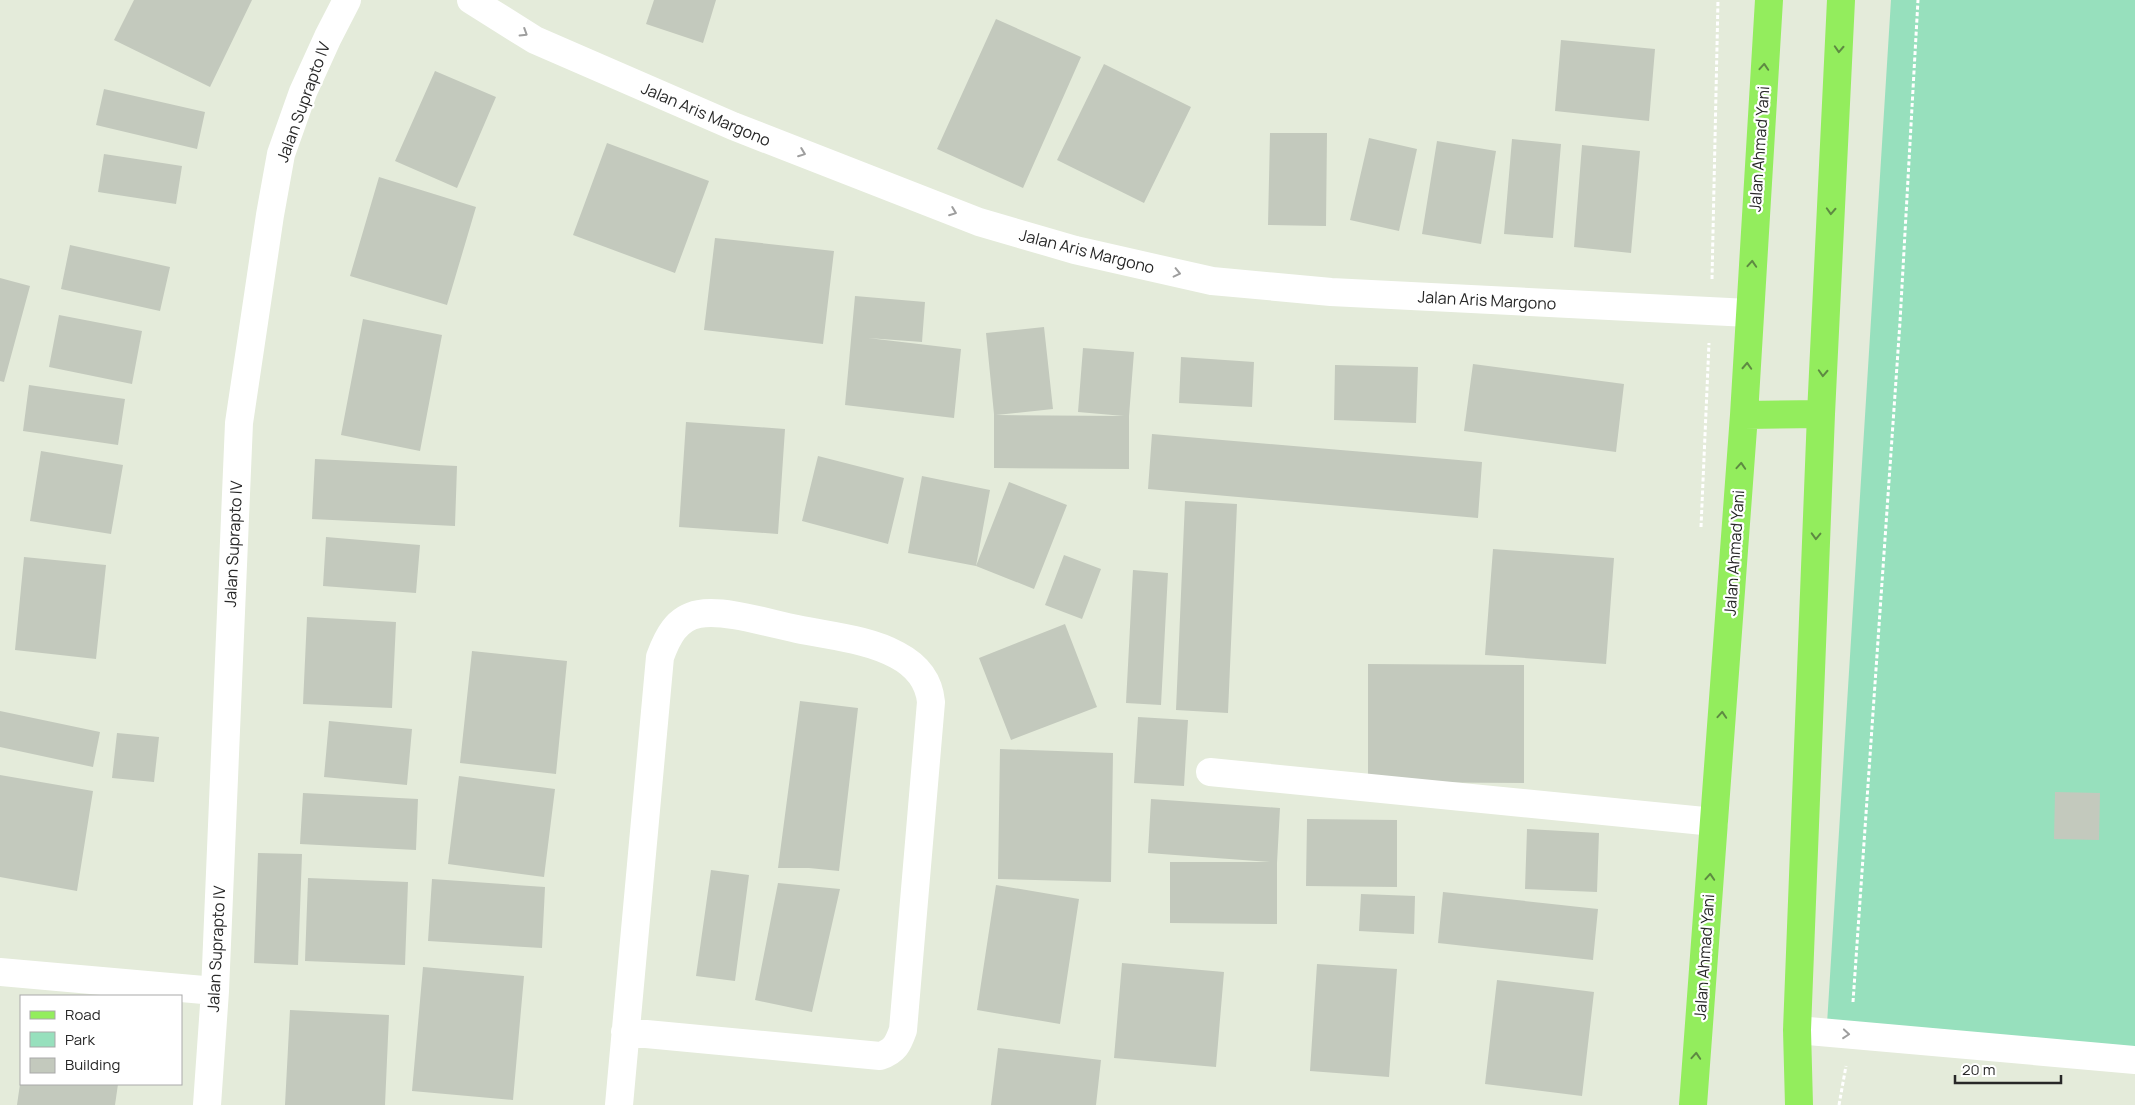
<svg xmlns="http://www.w3.org/2000/svg" width="2135" height="1105" viewBox="0 0 2135 1105" font-family="Manrope,sans-serif">
<rect width="100%" height="100%" fill="#e4ebda"/>
<!-- green -->
<path fill="#97e0bd" d="M1891,0h244v1058l-309,-18z"/>
<!-- building -->
<path fill="#c3c9bd" d="M134,0h118l-42,87 -96,-47z
M654,0h62l-13,43 -57,-19z
M996,19l85,38 -58,131 -86,-39z
M1561,40l94,9 -6,72 -94,-10z
M1104,64l87,43 -47,96 -87,-43z
M435,71l61,26 -39,91 -62,-27z
M104,89l101,23 -8,37 -101,-24z
M1270,133h57l-1,93 -58,-1z
M1369,138l48,11 -18,82 -49,-11z
M1512,139l49,5 -8,94 -49,-4z
M1437,141l59,10 -15,93 -59,-10z
M607,143l102,38 -34,92 -102,-38z
M1582,145l58,6 -9,102 -57,-6z
M104,154l78,12 -6,38 -78,-12z
M379,177l97,30 -29,98 -97,-29z
M715,238l119,13 -11,93 -119,-14z
M70,245l100,22 -10,44 -99,-22z
M0,278l30,8 -26,96 -4,-1z
M855,296l70,6 -3,40 -54,-4 93,11 -7,69 -109,-13z
M59,315l83,16 -10,53 -83,-17z
M363,319l79,16 -22,116 -79,-16z
M1044,327l9,82 -57,6 128,1 -46,-4 5,-64 51,4 -5,64v53l-135,-1v-54l-8,-81z
M1181,357l73,5 -2,45 -73,-4z
M1473,364l151,20 -8,68 -152,-21z
M1335,365l83,2 -2,56 -82,-3z
M29,385l96,14 -7,46 -95,-14z
M686,422l99,7 -7,105 -99,-7z
M1152,434l330,28 -4,56 -330,-29z
M41,451l82,14 -12,69 -81,-13z
M818,456l86,22 -16,66 -86,-23z
M315,459l142,7 -2,60 -143,-7z
M922,476l68,14 -14,76 33,-84 58,23 -33,84 -58,-23 -68,-13z
M1185,501l52,3 -9,209 -52,-3z
M326,537l94,8 -4,48 -93,-7z
M1493,549l121,9 -8,106 -121,-9z
M1064,555l37,14 -19,50 -37,-14z
M24,557l82,8 -10,94 -81,-9z
M1133,570l35,3 -7,132 -35,-2z
M307,617l89,5 -4,86 -89,-4z
M1065,624l32,83 -86,33 -32,-82z
M472,651l95,10 -11,113 -96,-11z
M1368,664l156,1v118l-156,-1z
M800,701l58,7 -19,163 -30,-3h-31z
M0,711l100,21 -7,35 -93,-20z
M1138,717l50,3 -4,66 -50,-3z
M329,721l83,8 -5,56 -83,-8z
M117,733l42,4 -5,45 -42,-4z
M1000,749l113,4 -2,129 -113,-3z
M0,775l93,16 -16,100 -77,-14z
M459,776l96,13 -11,88 -96,-13z
M2055,792l45,1 -1,47 -45,-1z
M303,793l115,6 -2,51 -116,-6z
M1151,799l129,9 -3,55v61l-107,-1v-61h100l-122,-9z
M1307,819l90,1v67l-91,-1z
M1527,829l72,4 -2,59 -72,-3z
M258,853l44,1 -4,111 -44,-2z
M711,870l38,5 -14,106 -39,-5z
M308,878l100,4 -3,83 -100,-4z
M432,879l113,8 -3,61 -114,-7z
M778,883l62,6 -28,123 -57,-12z
M996,885l83,14 -19,125 -83,-14z
M1443,892l155,17 -5,51 -155,-17z
M1361,894l54,2 -1,38 -55,-3z
M1122,963l102,9 -8,95 -102,-9z
M1317,964l80,5 -8,108 -79,-6z
M423,967l101,9 -11,124 -101,-9z
M1497,980l97,12 -12,104 -97,-12z
M290,1010l99,5 -4,90h-100z
M998,1048l103,12 -5,45h-105z
M20,1084h98l-3,21h-98z"/>
<g fill="none" stroke-linecap="round" stroke-linejoin="round">
<!-- path -->
<path stroke="#fff" stroke-width="3" stroke-dasharray="4 2.5" stroke-linecap="butt" d="M1712,279l6,-279
M1701,527l8,-184
M1853,1002l47,-680 18,-322
M1839,1105l7,-39"/>
<!-- minor -->
<path stroke="#fff" stroke-width="28" d="M471,0l64,40 198,86 246,96 96,28 137,31 119,11 418,21
M1210,772l504,50
M0,972l215,19
M207,1105l8,-114 24,-568 31,-208 11,-61 22,-62 25,-55 19,-37
M619,1105l41,-448c7,-19 16,-39 39,-43 26,-5 72,10 98,15 33,7 71,10 100,26 19,10 32,25 34,47l-28,328c-5,14 -8,21 -23,26l-255,-24"/>
<!-- tertiary -->
<path stroke="#fff" stroke-width="28" d="M1797,1030l338,30"/>
<!-- primary -->
<path stroke="#93ed5d" stroke-width="28" d="M1744,415l77,-1
M1693,1105l51,-690 25,-415
M1799,1105l-2,-75 24,-616 20,-414"/>
</g>
<!-- one-way arrows -->
<defs><path id="oneway-chevron" d="M-2-3.5L2.5 0L-2 3.5" fill="none" stroke-width="1.6" stroke-linecap="round" stroke-linejoin="round" transform="scale(1.25)"/></defs>
<g stroke="#9e9e9e">
<use href="#oneway-chevron" transform="translate(524 33) rotate(32)"/>
<use href="#oneway-chevron" transform="translate(802 153) rotate(21)"/>
<use href="#oneway-chevron" transform="translate(953 212) rotate(21)"/>
<use href="#oneway-chevron" transform="translate(1177 273) rotate(13)"/>
<use href="#oneway-chevron" transform="translate(1846 1034) rotate(5)"/>
</g>
<g stroke="#5e8a42">
<use href="#oneway-chevron" transform="translate(1839 49) rotate(93)"/>
<use href="#oneway-chevron" transform="translate(1764 67) rotate(-86)"/>
<use href="#oneway-chevron" transform="translate(1831 211) rotate(93)"/>
<use href="#oneway-chevron" transform="translate(1752 264) rotate(-86)"/>
<use href="#oneway-chevron" transform="translate(1747 366) rotate(-87)"/>
<use href="#oneway-chevron" transform="translate(1823 373) rotate(93)"/>
<use href="#oneway-chevron" transform="translate(1741 466) rotate(-86)"/>
<use href="#oneway-chevron" transform="translate(1816 536) rotate(92)"/>
<use href="#oneway-chevron" transform="translate(1722 715) rotate(-86)"/>
<use href="#oneway-chevron" transform="translate(1710 877) rotate(-86)"/>
<use href="#oneway-chevron" transform="translate(1696 1056) rotate(-86)"/>
</g>
<g text-anchor="middle" stroke-width="4.5" stroke-linejoin="round" paint-order="stroke">
<!-- street labels -->
<g font-size="16" fill="#282828" stroke="#fff">
<text transform="translate(303 102) rotate(-70)" y="6">Jalan Suprapto IV</text>
<text transform="translate(706 114) rotate(23)" y="6">Jalan Aris Margono</text>
<text transform="translate(1759 149) rotate(-86)" y="6">Jalan Ahmad Yani</text>
<text transform="translate(1087 251) rotate(14)" y="6">Jalan Aris Margono</text>
<text transform="translate(1487 300) rotate(3)" y="6">Jalan Aris Margono</text>
<text transform="translate(233 544) rotate(-87)" y="6">Jalan Suprapto IV</text>
<text transform="translate(1734 553) rotate(-86)" y="6">Jalan Ahmad Yani</text>
<text transform="translate(216 949) rotate(-87)" y="6">Jalan Suprapto IV</text>
<text transform="translate(1704 957) rotate(-86)" y="6">Jalan Ahmad Yani</text>
</g>
</g>
<!-- legend -->
<rect x="20" y="995" width="162" height="90" fill="#ffffff" stroke="#a9a9a9"/>
<rect x="30" y="1011" width="25" height="8" fill="#93ed5d" stroke="#a9a9a9"/>
<text x="65" y="1020" font-size="15" fill="#282828">Road</text>
<rect x="30" y="1032" width="25" height="15" fill="#97e0bd" stroke="#a9a9a9"/>
<text x="65" y="1045" font-size="15" fill="#282828">Park</text>
<rect x="30" y="1058" width="25" height="15" fill="#c3c9bd" stroke="#a9a9a9"/>
<text x="65" y="1070" font-size="15" fill="#282828">Building</text>
<!-- scale -->
<path d="M1955 1075v8h106v-8" fill="none" stroke="#282828" stroke-width="2.5"/>
<text x="1962" y="1075" font-size="15" fill="#282828" stroke="#ffffff" stroke-width="4" paint-order="stroke">20 m</text>
</svg>
